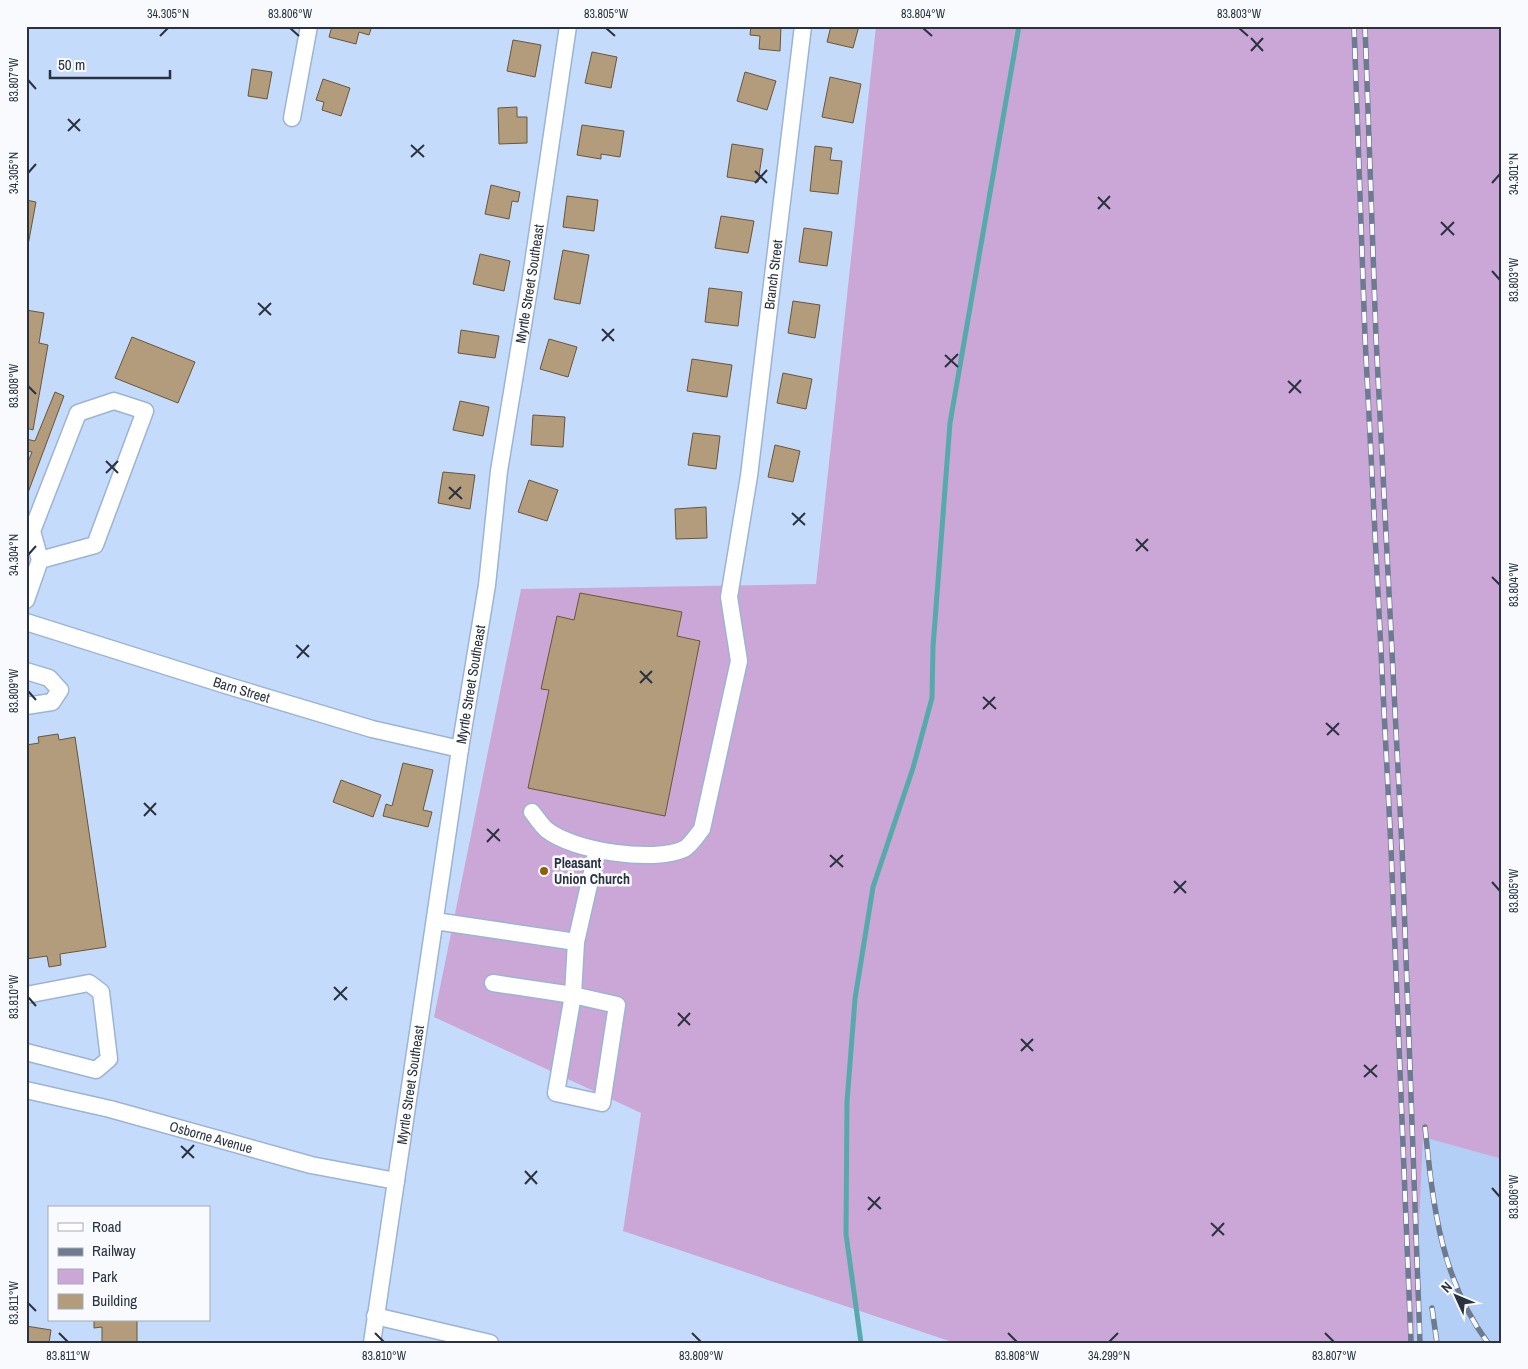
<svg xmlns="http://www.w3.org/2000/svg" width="1528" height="1369" viewBox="0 0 1528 1369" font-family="'Archivo Narrow',sans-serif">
<rect width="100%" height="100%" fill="#c4dbfc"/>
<!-- built -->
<path fill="#b4cff5" d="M1423,1136l79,23v184h-88z"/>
<!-- green -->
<path fill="#cba7d7" d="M876,26h626v1133l-79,-22 -9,206h-459l-332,-112 18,-118 -207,-96 87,-428 295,-5z"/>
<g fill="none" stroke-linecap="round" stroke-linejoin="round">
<!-- stream -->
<path stroke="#57aaac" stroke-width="5" d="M861,1343l-15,-109 1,-132 8,-103 18,-112 40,-119 19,-70 1,-51 17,-224 69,-397"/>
</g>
<!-- building -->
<path fill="#b29c7c" stroke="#6a5638" d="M332,26h40l-3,9 -10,-3 -3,12 -27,-7z
M751,26h30l-1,25 -21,-2 1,-13 -10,-1z
M831,26h28l-6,22 -26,-6z
M513,40l28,5 -6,32 -28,-6z
M592,52l25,5 -6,31 -26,-5z
M252,69l20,3 -5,27 -19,-3z
M745,72l31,9 -9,29 -30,-9z
M830,77l31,7 -8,39 -31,-6z
M323,79l27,9 -9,28 -19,-6 2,-8 -8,-2z
M517,107v10h10v26l-28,1 -1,-36z
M582,125l42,6 -4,26 -19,-3v5l-24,-4z
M732,144l31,5 -5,33 -31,-5z
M815,146l17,2 -2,12 12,1 -4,33 -28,-3z
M491,185l29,7 -2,10 -6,-1 -3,18 -24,-5z
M567,196l31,4 -4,31 -31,-4z
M26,200l10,2 -10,54z
M721,216l33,5 -6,32 -33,-5z
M804,228l28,4 -5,34 -28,-4z
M563,250l26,5 -9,49 -26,-5z
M480,254l30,7 -6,30 -31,-7z
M709,288l33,4 -4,34 -33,-4z
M793,301l27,4 -5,33 -27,-5z
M26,310l18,3 -5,30 9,2 -15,85 -7,-2z
M461,330l38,6 -4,22 -37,-5z
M132,337l63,25 -17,41 -63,-25z
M549,339l28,8 -9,30 -28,-8z
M692,359l40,6 -5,32 -40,-6z
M783,373l29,6 -6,30 -29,-6z
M55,392l9,4 -38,102v-31l6,-15 -6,-1v-12l9,2z
M460,401l29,6 -6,29 -30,-6z
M533,415l32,2 -2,30 -32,-2z
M693,433l27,3 -4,33 -28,-4z
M775,445l25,6 -7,31 -25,-5z
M443,472l32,3 -5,34 -32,-6z
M529,480l29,10 -11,31 -29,-9z
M706,507l1,31 -31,1 -1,-30z
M580,593l102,19 -5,24 23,5 -35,175 -137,-28 21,-98 -8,-1 16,-73 17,4z
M58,734l1,6 16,-3 31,210 -46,7 1,11 -12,2 -2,-11 -21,3v-214l13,-2 -1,-6z
M403,763l30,7 -10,40 9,2 -4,15 -45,-11 3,-12 6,2z
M341,780l40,15 -8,22 -40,-15z
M94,1320h43v23h-35v-16l-8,1z
M26,1326l25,4 -2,13h-23z"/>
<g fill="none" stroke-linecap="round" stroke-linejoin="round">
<!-- minor casing -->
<g stroke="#9db3d3" stroke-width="19">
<g id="minor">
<path d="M292,118l17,-92"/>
<path d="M26,600l14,-40 -8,-29 46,-118 36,-12 31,10 -50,134 -55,15"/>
<path id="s1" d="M26,622l206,65 140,42 88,20"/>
<path d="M26,671l23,7 11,12 -8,12 -26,4"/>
<path id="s2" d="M532,812c5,6 9,13 15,18 26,21 107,33 137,19 7,-4 13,-14 18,-20l37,-168 -10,-64 20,-121 54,-450"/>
<path d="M435,921l141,21"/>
<path d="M493,983l80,12 44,10 -15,98 -46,-10 17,-98 3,-53 21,-92"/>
<path d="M26,995l63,-12 12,9 8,67 -13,11 -70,-18"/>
<path id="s3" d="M26,1090l84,19 201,56 85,16"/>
<path d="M375,1316l115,27"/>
<path id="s4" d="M372,1343l88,-594 27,-164 12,-114 32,-194 37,-251"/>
</g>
</g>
<!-- minor -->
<use href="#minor" stroke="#fff" stroke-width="16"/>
<!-- rail casing -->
<g stroke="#6c7b90" stroke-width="5.5">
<path id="rail" d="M1354,26l11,311 26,511 20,495
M1365,26l11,311 26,511 18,495
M1425,1127c8,77 15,151 63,216
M1432,1308l5,35"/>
</g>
<!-- rail -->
<use href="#rail" stroke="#f8fafe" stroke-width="4" stroke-dasharray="11" stroke-linecap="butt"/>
</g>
<!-- ticks -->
<path fill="none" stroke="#29323e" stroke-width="2" d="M290,28l9,8M606,28l9,8M923,28l9,8M1239,28l9,8M160,36l8,-8M1251,38l12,13M1251,51l12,-13M28,80l8,9M68,119l12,12M68,131l12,-12M411,145l13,12M411,157l13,-12M755,171l12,12M28,173l8,-9M755,183l12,-13M1492,183l8,-9M1098,197l12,12M1098,209l12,-13M1441,222l13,13M1441,235l13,-13M1492,271l8,9M258,303l13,12M259,315l12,-12M602,329l12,12M602,341l12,-12M945,355l13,12M945,367l13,-13M1288,381l13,12M28,386l8,8M1289,393l12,-13M106,461l12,12M106,473l12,-12M449,487l13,12M449,499l12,-12M792,513l13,12M793,525l12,-12M1136,539l12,12M1136,551l12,-12M28,555l8,-9M1492,577l8,8M296,645l13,12M297,658l12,-13M640,671l12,12M640,683l12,-12M28,691l8,9M983,697l13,12M983,709l12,-12M1326,723l13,12M1327,735l12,-12M144,803l12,12M144,816l12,-13M487,829l13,12M487,842l12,-13M830,855l13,12M830,867l13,-12M1174,881l12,12M1492,882l8,9M1174,893l12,-12M334,987l13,13M28,997l8,9M334,1000l13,-13M678,1013l12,12M678,1026l12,-13M1021,1039l12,12M1021,1051l12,-12M1364,1065l13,12M1364,1077l13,-12M181,1146l13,12M182,1158l12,-13M525,1171l12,13M525,1184l12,-13M1492,1188l8,9M868,1197l13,12M868,1210l12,-13M1211,1223l13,12M1212,1236l12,-13M28,1303l8,8M59,1333l9,9M375,1333l9,9M692,1333l9,9M1008,1333l9,9M1325,1333l9,9M1109,1342l9,-9"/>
<!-- markers -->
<circle fill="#8c6105" stroke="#f8fafe" stroke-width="2" cx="544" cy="871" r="5"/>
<g text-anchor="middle" stroke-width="5" stroke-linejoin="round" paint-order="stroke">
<!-- street labels -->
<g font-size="14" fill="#29323e" stroke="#f8fafe">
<text dy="5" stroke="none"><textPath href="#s2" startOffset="755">Branch Street</textPath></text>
<text dy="5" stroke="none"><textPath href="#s4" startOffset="1071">Myrtle Street Southeast</textPath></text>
<text dy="5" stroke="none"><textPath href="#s4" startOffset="666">Myrtle Street Southeast</textPath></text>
<text dy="5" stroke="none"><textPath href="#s1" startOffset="226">Barn Street</textPath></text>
<text dy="5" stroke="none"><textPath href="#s4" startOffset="261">Myrtle Street Southeast</textPath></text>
<text dy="5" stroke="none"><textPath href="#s3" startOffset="191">Osborne Avenue</textPath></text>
</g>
<!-- poi labels -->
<g font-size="14" font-weight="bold" fill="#29323e" stroke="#f8fafe" text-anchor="start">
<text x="554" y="868">Pleasant<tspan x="554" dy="16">Union Church</tspan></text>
</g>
</g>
<!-- border -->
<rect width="1528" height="1369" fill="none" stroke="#f8fafe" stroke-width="55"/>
<!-- legend -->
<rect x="48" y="1206" width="162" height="115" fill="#f8fafe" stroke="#a5aab1"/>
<rect x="58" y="1223" width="25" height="8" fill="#ffffff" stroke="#a5aab1"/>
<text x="92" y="1232" font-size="15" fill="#29323e">Road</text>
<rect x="58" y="1248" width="25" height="8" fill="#6c7b90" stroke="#a5aab1"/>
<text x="92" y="1256" font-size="15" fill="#29323e">Railway</text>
<rect x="58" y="1269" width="25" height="15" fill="#cba7d7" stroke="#a5aab1"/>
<text x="92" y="1282" font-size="15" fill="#29323e">Park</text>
<rect x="58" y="1294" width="25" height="15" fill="#b29c7c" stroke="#a5aab1"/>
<text x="92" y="1306" font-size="15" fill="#29323e">Building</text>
<!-- north arrow -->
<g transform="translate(1456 1296) rotate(314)" stroke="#f8fafe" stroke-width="4" paint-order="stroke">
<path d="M0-4L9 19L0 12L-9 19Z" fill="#29323e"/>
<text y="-8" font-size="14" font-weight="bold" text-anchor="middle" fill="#29323e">N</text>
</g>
<!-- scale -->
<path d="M50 70v8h120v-8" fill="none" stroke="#29323e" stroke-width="2.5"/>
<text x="58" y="70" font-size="15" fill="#29323e" stroke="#f8fafe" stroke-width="4" paint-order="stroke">50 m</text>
<rect x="28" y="28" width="1472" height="1314" fill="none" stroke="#29323e" stroke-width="2"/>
<g font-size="12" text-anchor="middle" fill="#29323e">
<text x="168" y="18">34.305°N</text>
<text x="290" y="18">83.806°W</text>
<text x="606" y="18">83.805°W</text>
<text x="923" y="18">83.804°W</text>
<text x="1239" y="18">83.803°W</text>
<text transform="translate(14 80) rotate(-90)" y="4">83.807°W</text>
<text transform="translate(14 173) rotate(-90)" y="4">34.305°N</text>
<text transform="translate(1514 174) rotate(-90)" y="4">34.301°N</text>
<text transform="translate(1514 280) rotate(-90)" y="4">83.803°W</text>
<text transform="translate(14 386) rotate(-90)" y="4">83.808°W</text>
<text transform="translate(14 555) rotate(-90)" y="4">34.304°N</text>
<text transform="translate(1514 585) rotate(-90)" y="4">83.804°W</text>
<text transform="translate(14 691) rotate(-90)" y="4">83.809°W</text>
<text transform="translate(1514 891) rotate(-90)" y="4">83.805°W</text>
<text transform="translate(14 997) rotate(-90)" y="4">83.810°W</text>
<text transform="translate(1514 1197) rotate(-90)" y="4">83.806°W</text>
<text transform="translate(14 1303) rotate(-90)" y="4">83.811°W</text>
<text x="68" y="1360">83.811°W</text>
<text x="384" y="1360">83.810°W</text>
<text x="701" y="1360">83.809°W</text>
<text x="1017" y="1360">83.808°W</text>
<text x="1109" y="1360">34.299°N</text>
<text x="1334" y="1360">83.807°W</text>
</g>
</svg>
